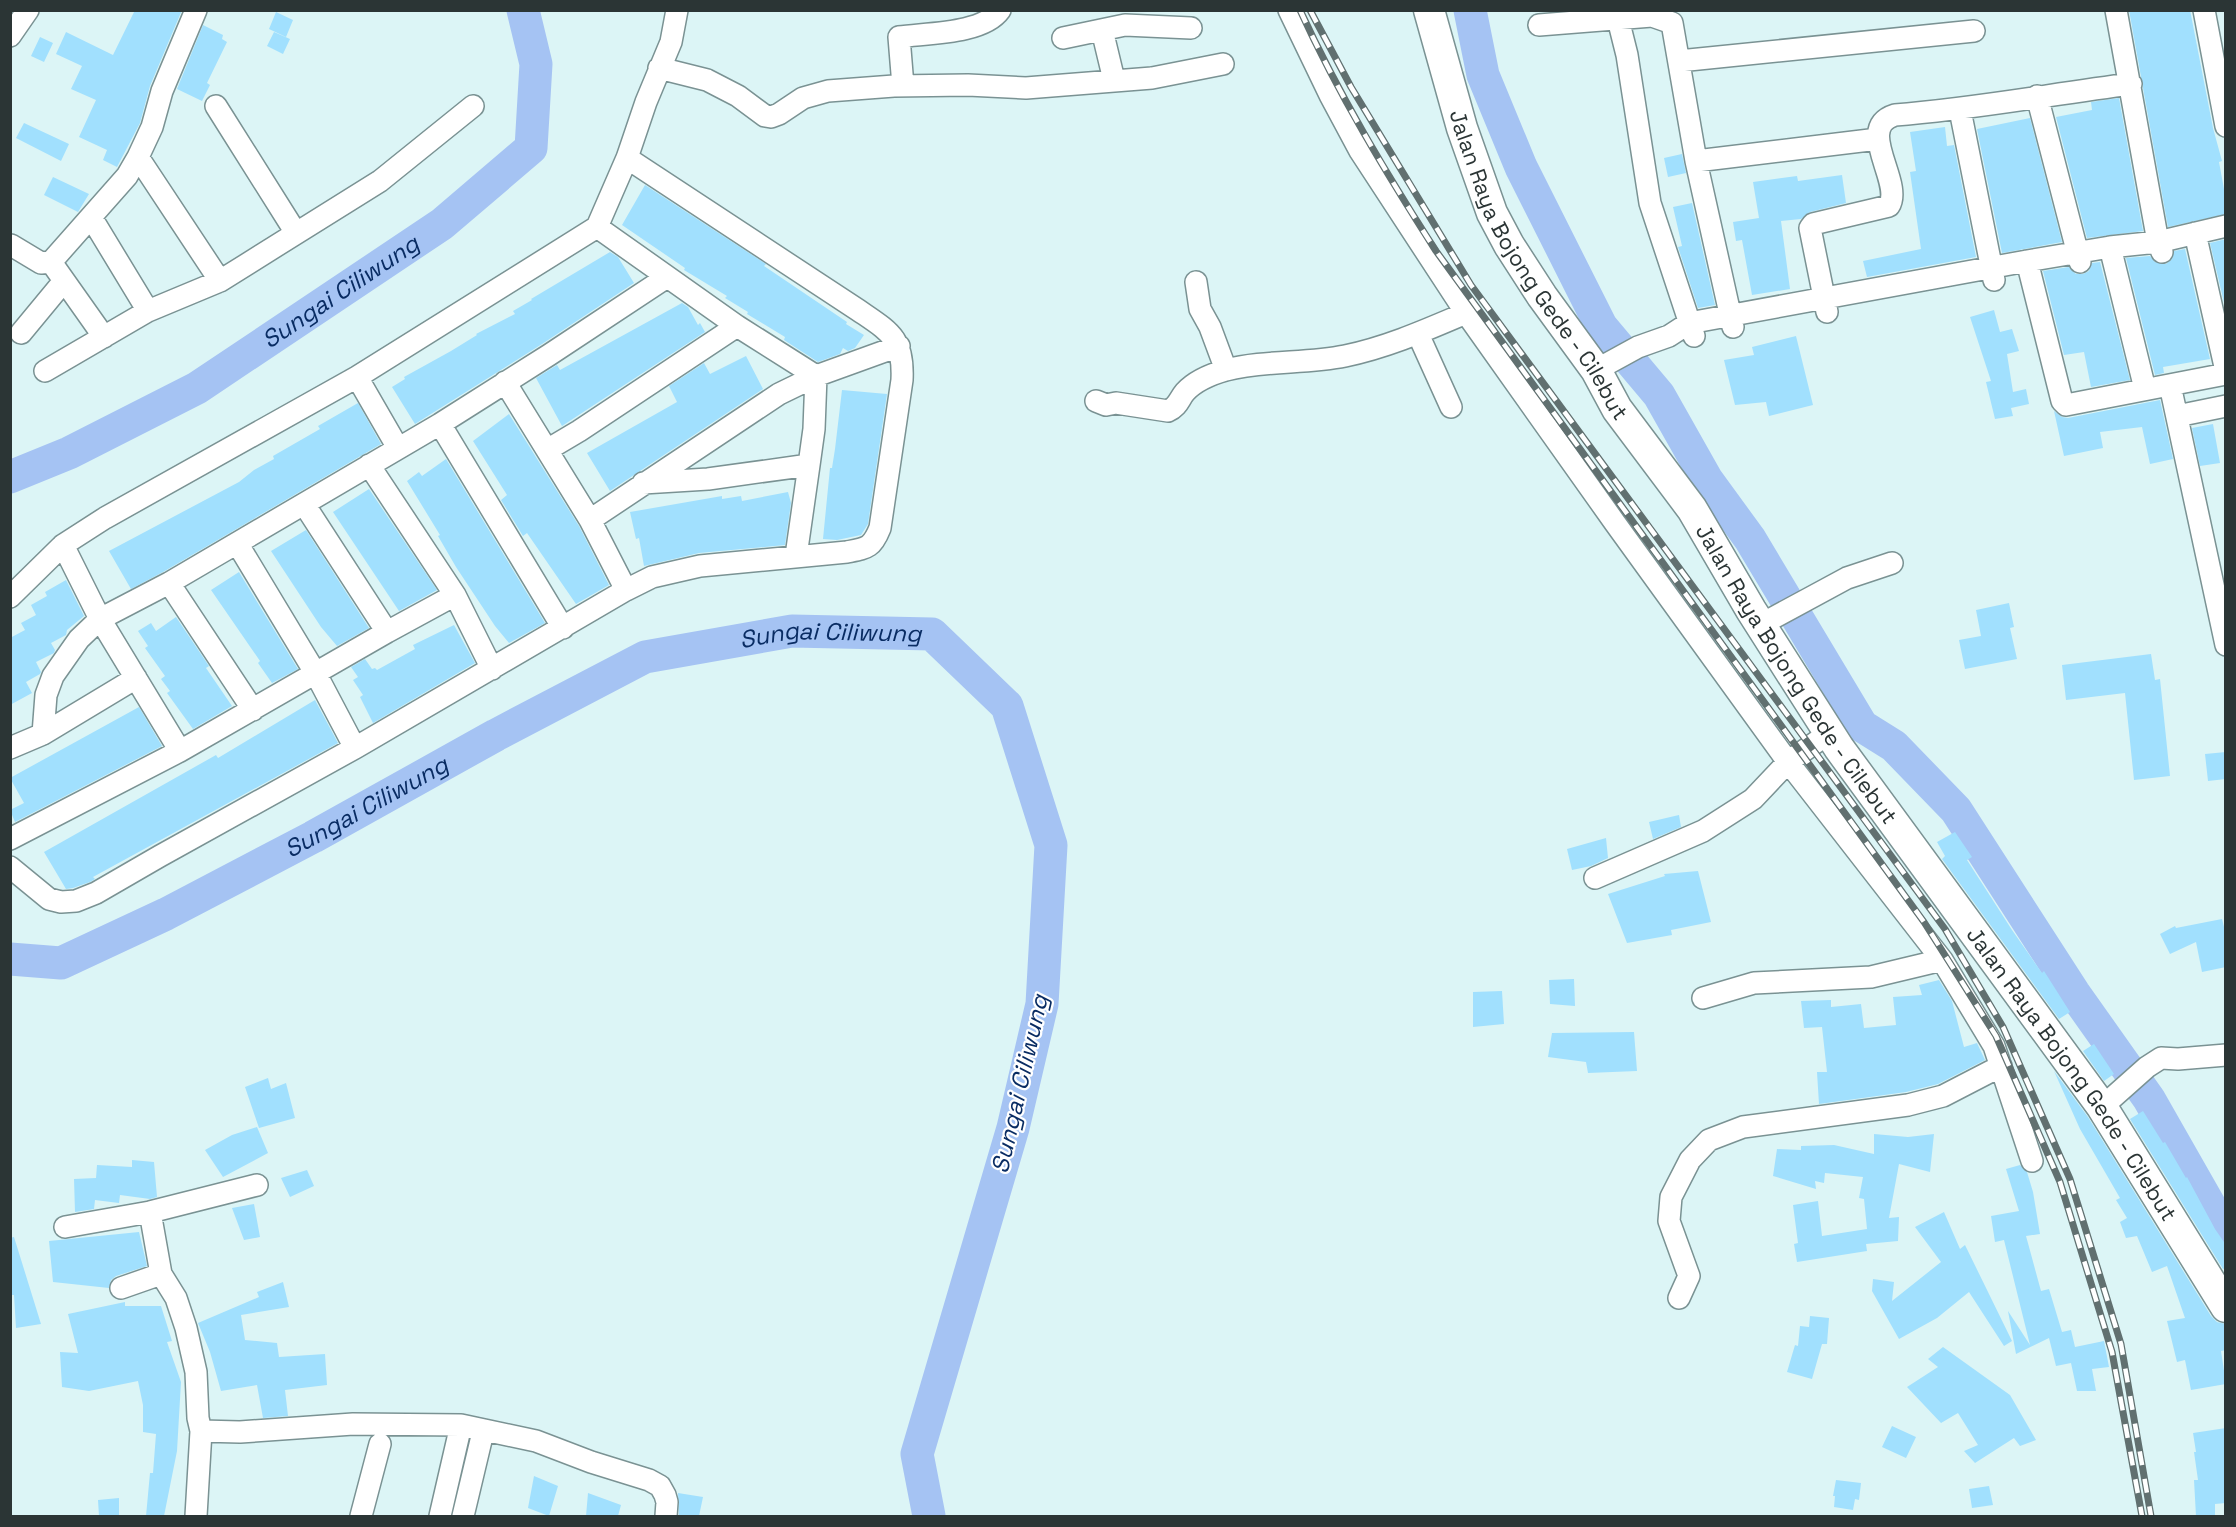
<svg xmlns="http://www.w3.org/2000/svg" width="2236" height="1527" viewBox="0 0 2236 1527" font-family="'Space Grotesk',sans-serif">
<rect width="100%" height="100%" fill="#dcf5f6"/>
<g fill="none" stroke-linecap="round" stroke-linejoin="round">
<!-- river -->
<g stroke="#a5c3f3" stroke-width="33">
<path d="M1470,10l13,65 38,92 80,159 58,69 48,85 43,59 112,187 32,20 62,64 118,183 75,106 77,135"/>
<path id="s1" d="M10,477l59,-24 128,-65 245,-164 89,-76 5,-84 -13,-54"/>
<path id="s2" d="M10,959l51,4 105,-49 147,-77 183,-102 149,-78 147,-26 140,3 75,72 44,139 -9,159 -29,124 -96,326 12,62"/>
</g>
</g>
<!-- building -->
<path fill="#a1e0fe" d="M135,10h47l-32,76 -10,37 -23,44 -14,-7 4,-10 -28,-13 17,-37 -25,-11 11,-23 -26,-12 10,-22 47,23z
M2129,10h61l23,118 9,33 -3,1 7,38v14l-58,13z
M276,12l17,8 -7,17 -17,-8z
M203,25l20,10 -1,4 5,3 -20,41 3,2 -8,16 -25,-12z
M274,32l16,7 -7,15 -16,-8z
M40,37l13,6 -9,19 -13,-6z
M2119,98l24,133 -56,7 -31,-121 36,-7 -1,-8z
M2030,118l32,124 -60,11 -25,-124z
M24,123l45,21 -8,17 -45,-23z
M1945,127l2,19 7,-1 22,112 -109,20 -4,-16 58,-12 -11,-77 6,-1 -6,-39z
M1682,154l4,19 -18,4 -4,-19z
M1842,175l4,28 -36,9 -9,7 -20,2 9,68 -38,6 -10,-55 -6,1 -3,-19 26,-4 -6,-36 44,-6 1,5z
M53,177l36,17 -11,18 -34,-17z
M645,185l121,79 -2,2 83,56 -1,2 18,11 -9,13 -7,3 -5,-3 -3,6 -22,8 -34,-22 1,-3 -38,-23 1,-2 -23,-14 2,-2 -43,-26 1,-2 -63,-43z
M1692,203l23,102 -17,3 -20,-61 4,-1 -9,-39z
M2226,239v72l-16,-68z
M2185,249l25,110 -47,8 1,6 -9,2 -29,-117 24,-2 5,6 11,2 6,-5 2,-8z
M610,252l8,5 16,26 -92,61 -127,80 -23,-37 13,-8 -1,-2 47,-26 26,-16 -1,-1 39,-20 -2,-3 19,-11 -1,-1z
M2100,262l30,118 -39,7 -7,-35 -20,3 -21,-84 26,-4 7,7h7l6,-3 3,-8z
M682,303l6,4 10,18 2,-2 5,9 -143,94 -26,-48 21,-13 3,5z
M1994,310l6,22 12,-3 7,22 -12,3 6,38 13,-3 3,15 -18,4 2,8 -18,3 -9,-37 5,-1 -21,-64z
M1796,336l17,69 -44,11 -3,-14 -31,3 -11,-45 30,-5 -2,-8z
M746,356l17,33 -153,102 -23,-38 90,-51 -8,-16 35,-23 6,11z
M842,390l45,4 -19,130 -7,11 -24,5 -14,-1 7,-71h2l3,-19z
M2160,400l13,59 -23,5 -8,-37 -42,5 3,16 -39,8 -10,-45 8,6 6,1z
M358,403l23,41 -218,128 -32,17 -22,-38 130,-69 15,-12 20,-11 -1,-3 47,-27 -2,-3z
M509,414l70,112 30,59 -33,19 -49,-71 -4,3 -22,-36 6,-5 -34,-54z
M2213,424l7,39 -20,3 -8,-38z
M446,459l99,164 -36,20 -14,-17 -39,-59 -18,-31 2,-1 -33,-54 12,-9 3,4z
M369,489l68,101 -38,21 -66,-99z
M788,492l3,11 -6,42 -86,8 -55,13 -5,-28 -3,1 -6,-27 92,-16v3l19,-3 1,5z
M306,530l63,98 -32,18 -16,-19 -50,-76z
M239,572l59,97 -26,14 -14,-20 2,-2 -49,-71z
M66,580l18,36 -17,14 -1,5 -15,8 4,7 -1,3 -18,9 5,10 -1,2 -14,8 6,11 -22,12v-67l15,-8 -4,-7 15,-8 -5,-10 16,-9 -2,-4z
M2009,603l5,24 -4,1 7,31 -52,10 -6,-29 22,-4 -5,-26z
M176,617l33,49 -3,2 26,38 -39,23 -26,-36 3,-2 -9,-12 4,-3 -20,-28 3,-2 -10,-15 13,-8 5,8z
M454,625l21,38 -102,60 -13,-26 3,-2 -10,-15 5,-3 -7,-10 14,-8 7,10 3,-1 2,2 38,-21 -2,-4z
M2151,654l4,26 5,-1 10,97 -36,4 -9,-87 -59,7 -4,-35z
M315,700l23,43 -245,134 2,2 -5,3 -17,6 -7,1 -22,-37 172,-97 2,3z
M139,707l23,39 -147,76 -5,-12 14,-7 -14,-25z
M2226,752v27l-18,2 -3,-27z
M1679,815l2,12 -28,12 -4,-17z
M1955,832l17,25 -5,3 45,70 30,43 2,-2 26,41 -11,7 -117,-160 3,-3 -8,-14z
M1606,838l2,20 -17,8 -19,4 -5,-21z
M1698,871l13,51 -40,8 1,5 -45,8 -19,-49 57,-18 -1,-2z
M2222,919l4,16v32l-24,5 -6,-30 -26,12 -10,-20 15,-8 1,2z
M1574,979l1,27 -25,-2 -1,-24z
M1939,980l13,21 12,46 13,-4 8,17 -47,24 -32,8 -87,12 -2,-32h10l-5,-45 -18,1 -3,-27 30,-1v7l30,-3 3,24 32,-3 -3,-28 29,-2 -3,-10z
M1502,991l2,33 -31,3v-35z
M1634,1032l3,39 -49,2 -2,-11 -38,-5 4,-24z
M2094,1044l20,30 -10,7 -21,-30z
M2054,1071l34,46 123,199 6,6 8,2 1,26 -5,1 5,33 -35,6 -6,-30 -8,2 -10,-41 18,-3 -18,-52 -15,6 -15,-36 -11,2 -6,-16 7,-4 -11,-18 4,-2 -40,-69z
M268,1078l3,11 15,-6 9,35 -36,10 -14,-41z
M2143,1111l20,32 2,-1 21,36 1,-1 28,52 11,16v23l-3,1 -93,-150z
M257,1127l11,26 -45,24 -18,-27 27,-15z
M1874,1134l34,3 26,-3 -4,38 -31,-8 -10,54 10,-1 -1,24 -32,3 1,7 -70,11 -3,-18 4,-1 -5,-38 25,-4 4,35 45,-7 -3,-30 -5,-1 4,-21 -38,-4 -1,10 -9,-2 1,8 -43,-13 4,-27 24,1v-4l33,-1 40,9z
M132,1160l22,2 3,35 -7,2 -30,-4 -1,8 -24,-3 -1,9 -19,3 -1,-33 22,-1 1,-13 35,2z
M2020,1165l7,7 6,20 7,42 -14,2 15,55 8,-2 13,43 9,-2 4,17 29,-6 5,26 -17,2 4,22h-19l-6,-28 -15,3 -7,-28 -33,16 -8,-43 22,34 -26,-105 -9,2 -4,-26 28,-5 -13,-42z
M307,1170l7,16 -24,11 -9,-19z
M254,1204l6,33 -16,3 -12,-32z
M1944,1212l16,37 5,-4 47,96 -8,5 -35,-54 -32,26 -38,21 -27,-48 1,-12 21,3 -2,19 49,-39 -26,-35z
M139,1232l8,34 -31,10 -5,4 -2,8 -56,-6 -4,-41z
M14,1237l27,87 -25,4 -2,-33h-4v-57z
M283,1282l6,25 -48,8 4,25 32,3 2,14 46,-3 2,31 -42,5 3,26 -25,2 -6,-33 -36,6 -11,-39 -12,-29 61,-26 -2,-5z
M125,1302v4h36l11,35 -5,1 14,40 -4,69 -13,65h-18l4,-43h3l3,-39 -13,-2v-27l-5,-24 -49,10 -27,-4 -2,-35 18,1 -10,-39z
M1810,1316l19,2 -2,26h-5l-10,35 -25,-7 8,-27 3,1 2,-20 9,1z
M1943,1347l67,48 26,45 -16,6 -6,-8 -39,25 -11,-12 14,-6 -20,-32 -17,10 -34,-36 31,-20 -10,-8z
M1892,1426l24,11 -10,21 -24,-11z
M2226,1428v75l-11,1v12h-19l-2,-36h4l-4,-28h2l-3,-19z
M534,1476l24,10 -9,30 -21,-8z
M1836,1480l25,3 -2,17 -4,-1 -2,11 -19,-3 1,-11h-2z
M1989,1486l4,19 -21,3 -3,-19z
M588,1493l33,12 -3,11h-32z
M678,1493l25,4 -4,19h-20z
M119,1498v18h-20l-1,-16z"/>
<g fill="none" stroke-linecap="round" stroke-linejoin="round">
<!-- minor casing -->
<g stroke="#7a9293" stroke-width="24">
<path id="minor" d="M1289,10l41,85 30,56 106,162 149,210 173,239 154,198 52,86 38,115
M2116,10l42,232 4,10
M2204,10l22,116
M1618,19l9,36 23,148 44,133
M1539,25l113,-9 20,7 24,138 37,166
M1102,30l12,50
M10,36l18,-26
M1063,38l62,-13 66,3
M1679,61l295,-30
M659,68l48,12 31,16 27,20 6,1 8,-3 24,-16 25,-7 66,-5 74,-1 58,3 126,-10 71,-14
M903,86l-4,-49c28,-4 84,-3 101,-27
M2037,96l43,166
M216,106l80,127
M1960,110l34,170
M138,157l82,124
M1696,161l182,-22
M91,217l57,94 72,-30 160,-100 93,-75
M597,227l140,99 79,50 -2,53 -5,36 -101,14 -65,4
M2195,233l31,138
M11,245l30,18 10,-1 76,-86 11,-19 14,-30 10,-36 34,-81
M2110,247l35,142
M2027,261l35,140 4,4 160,-31
M51,262l53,75
M1196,282l4,27 10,18 16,43
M1827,312l-17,-84 3,-4 76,-18c15,-24 -35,-78 6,-91 79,-6 157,-21 236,-31
M21,333l43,-52
M1418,334l33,73
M1596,370l42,-23 31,-11 20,-13 338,-62 83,-14 48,-5 68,-16
M45,371l103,-60
M357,377l41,71
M505,382l85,138 36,70
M2170,385l56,260
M1096,401l10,4 10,-2 52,8c10,-4 11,-12 17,-19 10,-11 27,-18 41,-22 39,-10 80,-6 119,-14 43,-9 81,-26 121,-43
M2177,416l49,-10
M440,424l123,204
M547,450l32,-19 158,-105
M369,465l86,130 37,74
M304,504l83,128
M590,520l189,-126 37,-18 83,-30
M237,543l79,131 39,74
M63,545l37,74 80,132
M796,556l13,-91
M169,583l84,127
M10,597l53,-52 42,-27 252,-141 240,-150 30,-69 19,-56 25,-60 6,-32
M1760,625l87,-47 45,-15
M43,734l3,-39 7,-19 26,-37 21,-20 69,-36 271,-159 109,-69 118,-78
M10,748l33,-14 93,-56
M10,839l170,-88 207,-119 68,-37
M10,867l39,32 12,3 15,-1 20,-8 64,-37 195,-108 271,-158 26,-13 48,-11 147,-14c20,-4 25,-4 33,-24l22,-148c2,-42 -12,-48 -44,-70l-231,-152
M1595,878l108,-47 50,-32 35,-37 41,-29
M1703,998l51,-15 117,-6 71,-17
M2102,1107l45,-40 14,-9 17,1 48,-4
M150,1212l11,62 15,24 10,30 10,44 2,46 3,13 39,1 113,-8 108,1 75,16 55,21 58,18 11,6 5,9 2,7 -1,14
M65,1227l85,-15 107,-27
M121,1288l40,-14
M1679,1298l10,-22 -20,-55 2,-24 19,-37 19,-20 34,-13 165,-22 35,-9 58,-30
M196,1516l5,-85
M361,1516l19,-72
M440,1516l21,-91
M463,1516l20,-84"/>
</g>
<!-- secondary casing -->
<g stroke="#7a9293" stroke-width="33">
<g id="secondary">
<path id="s3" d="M1429,10l33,118 30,85 17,32 33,51 54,74 21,39 75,100 59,101 88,138 263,359 124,200"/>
</g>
</g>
<!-- minor -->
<use href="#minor" stroke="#fff" stroke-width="21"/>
<!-- secondary -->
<use href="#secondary" stroke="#fff" stroke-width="30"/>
<!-- rail casing -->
<g stroke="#617070" stroke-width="7">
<path id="rail" d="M1300,10c39,85 86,163 136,241l488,671 72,114 64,146 52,170 30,164
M1310,10l41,77 120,198 474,644 58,98 67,152 51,165 30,172"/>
</g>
<!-- rail -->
<use href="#rail" stroke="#fff" stroke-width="4.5" stroke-dasharray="14" stroke-linecap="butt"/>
</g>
<g text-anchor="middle" stroke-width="4.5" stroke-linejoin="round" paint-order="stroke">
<!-- street labels -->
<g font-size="22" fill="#2b3535" stroke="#fff">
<text dy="8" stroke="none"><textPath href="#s3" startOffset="280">Jalan Raya Bojong Gede - Cilebut</textPath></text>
<text dy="8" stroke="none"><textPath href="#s3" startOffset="766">Jalan Raya Bojong Gede - Cilebut</textPath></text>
<text dy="8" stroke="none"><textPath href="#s3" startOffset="1252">Jalan Raya Bojong Gede - Cilebut</textPath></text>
</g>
<!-- water labels -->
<g font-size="24" font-style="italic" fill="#092c63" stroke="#fff">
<text dy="8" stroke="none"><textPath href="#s1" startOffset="380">Sungai Ciliwung</textPath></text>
<text dy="8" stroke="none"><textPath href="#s2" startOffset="898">Sungai Ciliwung</textPath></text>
<text dy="8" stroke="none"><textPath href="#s2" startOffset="394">Sungai Ciliwung</textPath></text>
<text transform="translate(1020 1084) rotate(-77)" y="8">Sungai Ciliwung</text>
</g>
</g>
<!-- border -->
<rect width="2236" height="1527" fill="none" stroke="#2b3535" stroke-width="24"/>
</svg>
